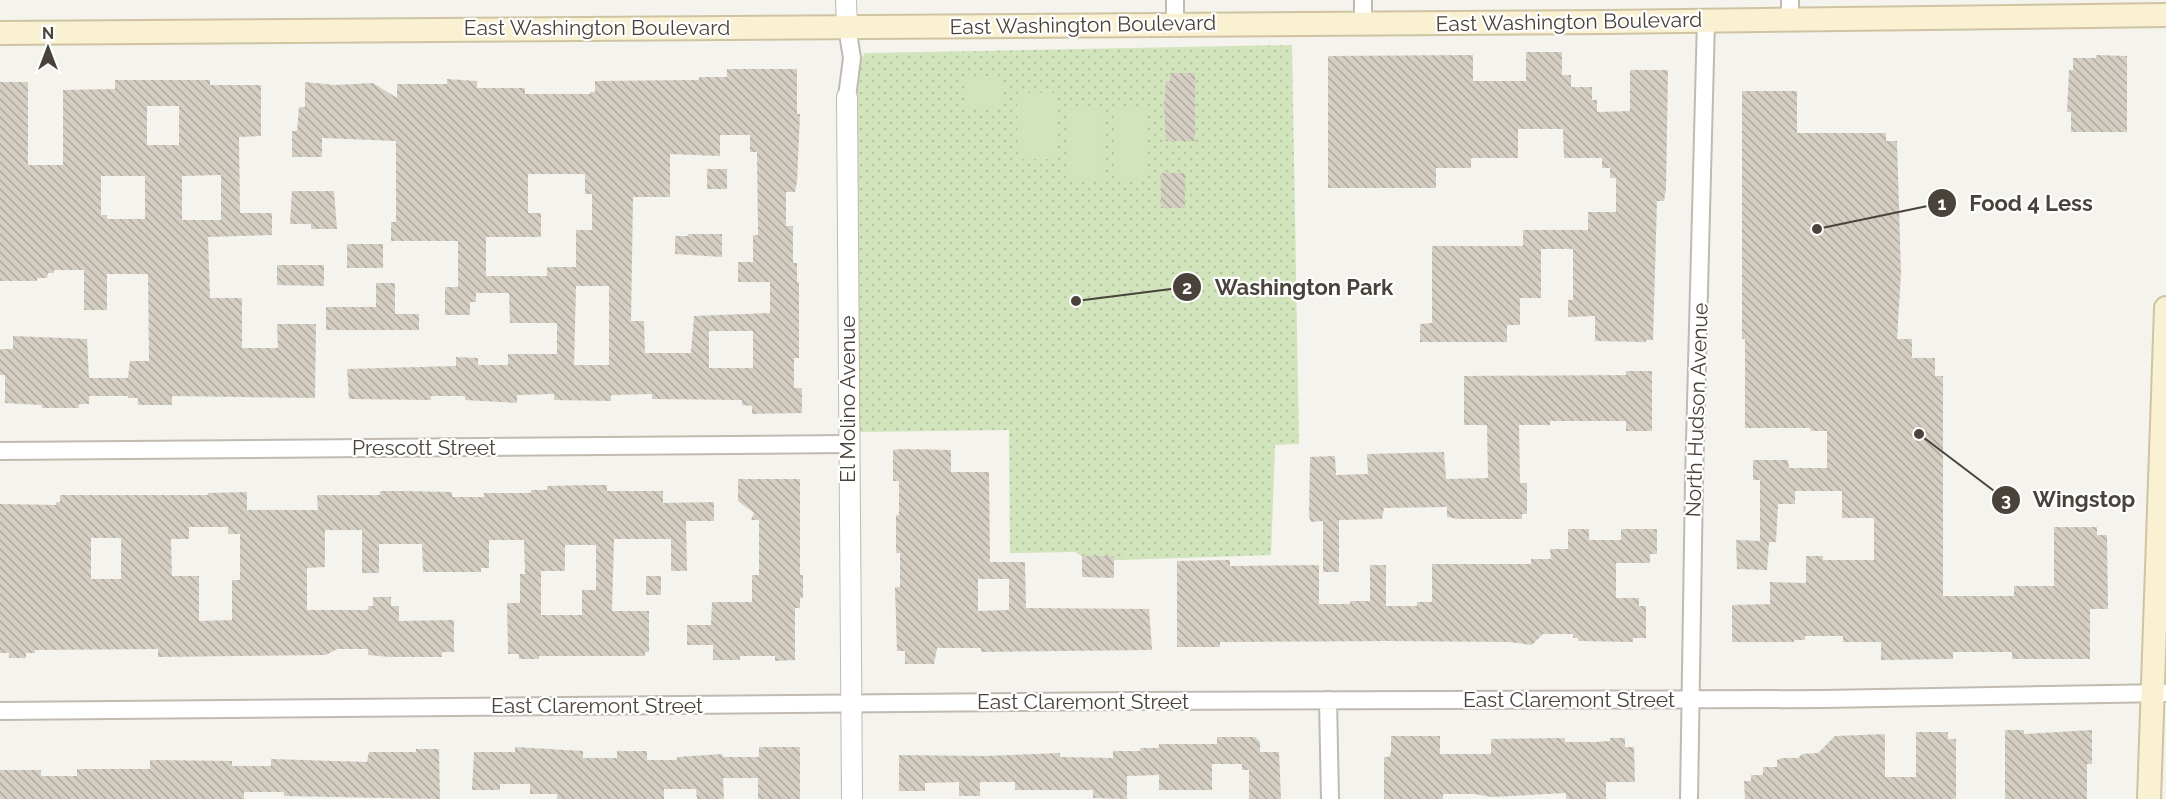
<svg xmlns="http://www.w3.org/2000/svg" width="2166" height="799" viewBox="0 0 2166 799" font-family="Raleway,sans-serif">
<defs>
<pattern id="green-dots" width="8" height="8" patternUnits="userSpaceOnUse" patternTransform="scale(1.5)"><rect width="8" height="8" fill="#d2e4bb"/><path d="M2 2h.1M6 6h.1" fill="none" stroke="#b6c5a2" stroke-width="1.8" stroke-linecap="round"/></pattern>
<pattern id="building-back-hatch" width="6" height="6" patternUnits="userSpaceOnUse" patternTransform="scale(1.5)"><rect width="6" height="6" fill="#d5cec3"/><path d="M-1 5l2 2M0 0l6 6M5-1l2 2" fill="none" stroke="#afa9a0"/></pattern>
</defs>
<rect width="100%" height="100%" fill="#f5f3ed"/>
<!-- green -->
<path fill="url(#green-dots)" d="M1292,45l7,399 -24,1 -4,110 -181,6 -15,-9 -65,1 -1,-123 -151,2 -3,-363 10,-16z"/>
<!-- pitch -->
<path fill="#d2e4bb" d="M966,76h35l1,32h-36z
M1017,93h38v66h-37z
M1102,109l1,71 -33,1 -1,-71z
M1114,109h33v71h-33z"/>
<!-- building -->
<path fill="url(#building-back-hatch)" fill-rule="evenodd" d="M1526,52h36v23h9v12h21v13h5v12l33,-1v-41h38l-2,119 -2,12h-7l-4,139h-7v2l-51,-1v-25l-27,1v-17h5v-51h-32v49h-21v27h-13v17h-87v-18l12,-1v-77h91v-16h65v-18h28v-34h-6v-10h-8v-10h-38l-1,-29h-45v29h-47v10h-35v20h-108v-132l145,-1v26h53z
M2096,55l31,1v76h-56v-20h-4l2,-42h4v-12h23z
M727,69h70v45h3l-3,68 -2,10h-9v34h7v37h4v19h2v76h-5v30h8v25l-50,1v-8l-10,-1v-5l-90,-1v-5l-41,1v6l-57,-1v-6l-37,1v8l-52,-3v-4h-34v4l-82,-1 -2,-30 109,-3v-9l22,1v7h30v-11h49v-31h-47l-1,-30h-33v9h-6v13h-25v-28h13v-46h-67v-19h5v-81l-74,-3v19h-30v-26h5l2,-24h6v-25l30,3 38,-2 24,15v-14h50v-5l30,2v7h48v6h65v-2h5v-11l104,-1v-3h28zM720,135h30v17h7l1,83h-5v27h-15v20h32v31l-76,3 -3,37h-46l-1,-32h-13l2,-124h37v-43l50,2zM528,174h57v20h7v36h-16v37h-29v9h-61v-39h55v-24h-13zM576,286h33v79h-35zM709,331h44v37h-44z
M1170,73h25v68h-29l-2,-36 2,-24h4z
M115,80h95v5h51v51l-22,1 1,76h32v22l-64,2 2,61h32v50h36l-1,-24h39l-1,74 -143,-2v9h-34v-7h-10v-2h-39v8h-10v4h-37v-3l-37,-2v-28h-5v-26h13v-13l74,3 2,39h39l2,-17h19l-1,-87h-41v36h-23v-40h-30v3h-6l-1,5h-10v3h-37v-199h28v83h35v-75l52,-1zM147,106h32v39h-32zM221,175v45h-39v-44zM101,176h44v43h-38v-4h-6z
M1742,91h55v42h89v8h11l4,132 -4,66h15v19h23v18h8v220h71v-10h40v-59h43v8h10l1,74h-18v50h-78v-7h-59v7l-72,1v-18h-38v-6h-38v4h-11v2h-62v-37l38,-1v-22l36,1v-27h17v4h51v-42h-32v-27h-47v13h-17l-2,38h-7l-2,28 -30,-1 -1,-29 24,1v-61h-7v-20h35l1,8h38v-37h-16l-1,-3h-65v-89h-3z
M707,169h20v20h-20z
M1161,173h24v35h-24z
M292,191h42l3,38h-26v-5h-21z
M688,234h34v23l-47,-3v-18h13z
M347,244h36v24h-36z
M277,265h47v21l-47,-1z
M376,283h19v31h24v16h-93v-23h50z
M1626,371h26v60h-26v-10h-76v4h-31l1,58h7v31h-5v5h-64l-11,-2v-10l-63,1 -2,11 -43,1v52h-16v-51l-12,1 -2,-6 1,-59 25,-1 1,19 32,-1 -1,-20 77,-2 2,27 42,-1 -1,-53h-23v-49l162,-1z
M903,449l48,1v22h38l1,90h35l1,46 123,1 3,41 -171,2v-4h-44l-3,16h-29v-13h-8l-2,-64h5v-34h-4v-38h3v-34h-6v-31zM978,579h31v31l-31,1z
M738,479h62v96h3v23h-3v10h-5v52l-20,1v-5h-35v4h-27v-15h-26v-20h24l1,-23h40v-27h7v-55h-8l3,-7 -16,-12z
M588,485h19v6h56v12l51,-1v19h-28l1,50h-16v-32h-57l-2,72h37v41h-4v4h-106v3h-20v-5h-11l-1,-51h13v-29h5l-1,-34h-35v28h-8v4h-58l-1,-28h-43v29h-17v-43h-37v37l-18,1v42h61v-4h5v-9h18v9h8v15l55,-1v32h-12v5h-52l-22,-2v-6h-31l-11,6 -168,2v-8l-123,1v3h-9v5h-17v-5h-9v-149l56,1v-3h4v-7h148v-2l39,-1v18h71l-1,-15h63v-4h22l50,1v5h32v-4h47v-3h16v-4zM189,527h39v7h12v46h-8v40l-33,1v-45h-27l-1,-37h18zM91,538h30v41h-30zM565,545h31v45h-14v25h-41v-44h24z
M1568,529h21v11h32v-11h36v25h-7v9h-34v35h23v8h7v32h-13v4l-55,-1v-3h-5v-4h-30l-11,11 -22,-3 -124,-1 -166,1v5h-43v-86l53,-1v6l89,-1v39h31v-3h20v-36h16v41h31v-4h15v-38h99v-5h20l-1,-10h18z
M1082,556h32v22l-32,-1z
M646,576h15v19h-15z
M2005,730h19v4l68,-4v34h-5v35h-82z
M1916,732h32v7h8v60h-211l-1,-18h7v-6h12v-8h14v-7l5,-2h16l4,-4 16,-1 17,-17 50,-2v43h31z
M1391,736h49v18h51v-15l74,-1v4h31l14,-1v-3h15v9h9l1,35h-29v17h-40v-6l-74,4 -17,-3h-32v5h-59v-42h5l2,-5z
M1217,737h38l5,5v10h19l2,47h-32v-29h-7v-6h-30v26h-53v-15l-32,1v23l-34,-1v-8h-78v-8h-35v14h-21v-14l-34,1v8h-26v-36l86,1 75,-3v4l53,1v-7h27v-3h19v-4h58z
M515,747l68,4v7h34v-7h30v9h30v-3l45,-3 1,3h36v-10h41v52h-42v-21h-35l1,21h-27l-1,-10h-32v10h-107v-5h-27v-10h-30v6h-28l2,-38h41z
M416,749h23l1,50 -156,-3v-4h-40v7h-244v-29h41v6h36v-7h73v-9l82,1v5h39v-7l96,3 2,-10h47z"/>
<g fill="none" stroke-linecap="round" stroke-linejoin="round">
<!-- minor casing -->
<g stroke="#c0bab0" stroke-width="20">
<path id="minor" d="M1175,0v23
M1363,0v24
M1790,0v20
M847,97l5,-39 -5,-31
M0,451l848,-7
M1328,700l2,99
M0,711l1133,-10 690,-2 343,-6
M1689,799l5,-318 12,-461"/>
</g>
<!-- tertiary casing -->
<g stroke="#c0bab0" stroke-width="22">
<path id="tertiary" d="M846,0l1,27
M847,97l5,702"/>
</g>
<!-- secondary casing -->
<g stroke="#cfc4a2" stroke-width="26">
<path id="secondary" d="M0,33l1606,-11 560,-7
M2149,799l17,-491"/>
</g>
<!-- minor -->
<use href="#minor" stroke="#fff" stroke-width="16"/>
<!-- tertiary -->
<use href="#tertiary" stroke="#fff" stroke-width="20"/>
<!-- secondary -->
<use href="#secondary" stroke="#faf0d2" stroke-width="22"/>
</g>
<g text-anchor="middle" stroke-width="4.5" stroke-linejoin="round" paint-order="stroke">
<!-- street labels -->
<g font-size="21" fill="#49433b" stroke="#fff">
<text transform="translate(1569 22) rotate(-1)" y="7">East Washington Boulevard</text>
<text transform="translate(1083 25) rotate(-1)" y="7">East Washington Boulevard</text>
<text x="597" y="35">East Washington Boulevard</text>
<text transform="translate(848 399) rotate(-90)" y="7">El Molino Avenue</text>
<text transform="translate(1697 410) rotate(-88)" y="7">North Hudson Avenue</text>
<text x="424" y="455">Prescott Street</text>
<text x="1569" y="707">East Claremont Street</text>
<text x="1083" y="709">East Claremont Street</text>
<text x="597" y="713">East Claremont Street</text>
</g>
</g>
<!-- callouts -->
<path fill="none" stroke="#49433b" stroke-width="2" d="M1817 229L1942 203M1076 301L1187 287M1919 434L2006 500"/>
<g fill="#49433b" stroke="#fff" stroke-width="2">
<circle cx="1817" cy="229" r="6"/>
<circle cx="1076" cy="301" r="6"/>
<circle cx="1919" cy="434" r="6"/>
<circle cx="1942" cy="203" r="15"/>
<circle cx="1187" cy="287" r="15"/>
<circle cx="2006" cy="500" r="15"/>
</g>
<g font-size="18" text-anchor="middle" font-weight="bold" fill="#fff">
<text x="1942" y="210">1</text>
<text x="1187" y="294">2</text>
<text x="2006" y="506">3</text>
</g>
<g font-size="22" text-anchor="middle" font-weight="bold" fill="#49433b" stroke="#fff" stroke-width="4.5" stroke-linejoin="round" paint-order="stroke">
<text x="2031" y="211">Food 4 Less</text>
<text x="1304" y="295">Washington Park</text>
<text x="2084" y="507">Wingstop</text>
</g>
<!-- north arrow -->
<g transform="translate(48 48)" stroke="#ffffff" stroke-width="4.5" paint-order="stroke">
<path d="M0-4.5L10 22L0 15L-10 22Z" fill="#49433b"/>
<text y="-9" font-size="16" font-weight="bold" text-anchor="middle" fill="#49433b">N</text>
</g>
</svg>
